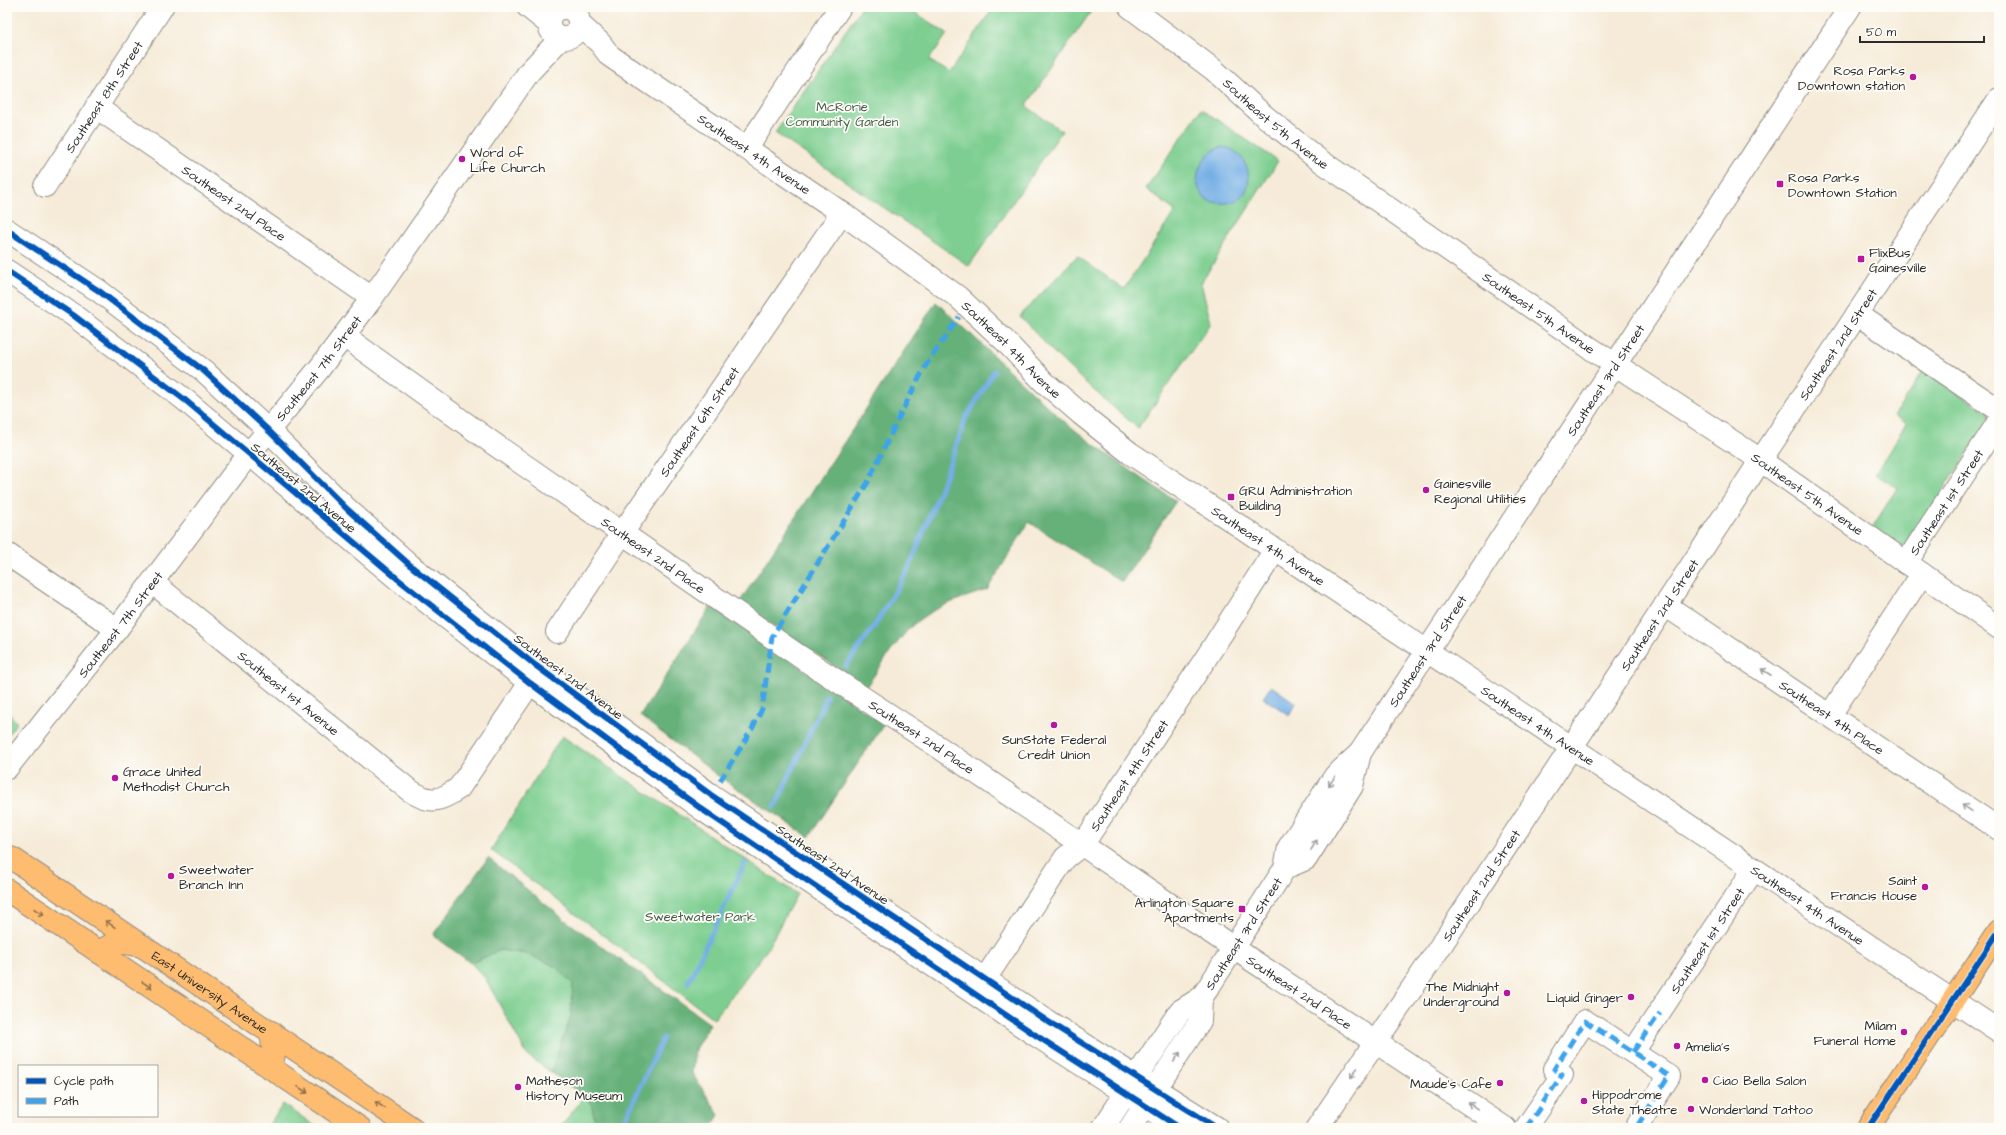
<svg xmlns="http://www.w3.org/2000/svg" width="2006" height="1135" viewBox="0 0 2006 1135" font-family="'Architects Daughter',sans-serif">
<rect width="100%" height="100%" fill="#fdfcf7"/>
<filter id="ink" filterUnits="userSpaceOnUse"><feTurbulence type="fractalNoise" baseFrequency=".025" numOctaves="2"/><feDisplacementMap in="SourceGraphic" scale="8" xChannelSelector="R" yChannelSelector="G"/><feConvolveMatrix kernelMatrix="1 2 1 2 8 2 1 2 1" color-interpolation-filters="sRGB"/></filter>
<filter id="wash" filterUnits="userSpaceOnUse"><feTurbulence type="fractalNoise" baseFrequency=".012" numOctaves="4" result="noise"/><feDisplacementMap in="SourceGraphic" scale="16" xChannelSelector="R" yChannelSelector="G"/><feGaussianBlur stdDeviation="0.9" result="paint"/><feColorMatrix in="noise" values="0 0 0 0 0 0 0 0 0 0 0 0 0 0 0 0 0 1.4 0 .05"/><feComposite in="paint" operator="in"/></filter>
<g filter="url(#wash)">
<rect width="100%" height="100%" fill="#f6ebd8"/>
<!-- green -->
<path fill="#7dce90" stroke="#547c5e" d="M862,7h45l40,27 -18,26 20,13 45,-66h100l-68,99 36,25 -93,135 -194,-133z
M1201,109l77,52 -77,122 10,40 -73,105c-42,-35 -82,-70 -118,-112l57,-60 47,33 51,-78 -29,-22z
M1923,371l66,42v6l-80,125 -7,3 -30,-19 25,-40 -22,-14 31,-50 -12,-8z
M7,711l10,12 -10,12z
M562,736l235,158 -31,57 -52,68 -223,-169z
M500,950l27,4 28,12 18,18 -2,32 -20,56 -24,-17 -42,-77 -14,-15z
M584,1097l7,5 4,18 -3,8h-32z
M283,1104l35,24h-51z"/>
<!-- forest -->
<path fill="#66b17a" stroke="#486e52" d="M936,302c44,39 85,82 129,120 35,29 74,54 111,79l-54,81 -93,-60 -42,68c-28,9 -61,19 -81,42 -15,17 -27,37 -40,55l-127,-84z
M711,606l173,118 -75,113 -92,-62 -77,-59z
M488,858l77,62 145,104 -15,25 -3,24 27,42 -8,13h-119l3,-8 -4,-18 -40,-30 20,-56 2,-32 -18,-18 -28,-12 -27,-4 -29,13 -38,-28z"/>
<!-- water -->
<path fill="#75afe5" stroke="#506d88" d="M1223,147c29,3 37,52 5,56 -8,1 -15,-1 -22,-3 -3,-4 -7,-9 -8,-14 -4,-15 9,-38 25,-39z
M1271,686l25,17 -7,12 -26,-17z"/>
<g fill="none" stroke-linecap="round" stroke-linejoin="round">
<!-- stream -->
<path stroke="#75afe5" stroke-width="5" d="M846,666l29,-41 33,-55 33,-82 25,-70 28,-47
M775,807l52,-111
M688,983l57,-120
M621,1128l42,-90"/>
</g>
</g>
<g filter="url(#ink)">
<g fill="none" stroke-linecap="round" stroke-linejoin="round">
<!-- minor casing -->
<g stroke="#908b82" stroke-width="24">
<g id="minor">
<path d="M528,7l20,16"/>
<path id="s1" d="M1130,7l84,63 48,44 53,43 278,193 157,103 249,175"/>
<circle cx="564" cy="23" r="15"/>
<path id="s2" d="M579,24l21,19 10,13 232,157 116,84 47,44 39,41 37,32 49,39 759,506 110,72"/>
<path id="s3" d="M96,107l276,191"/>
<path d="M747,148l93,-141"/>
<path id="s4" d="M45,186l117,-179"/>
<path d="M7,230l92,61 105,80 65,60 78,78 64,57 124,99 176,130 336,226 170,107"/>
<path d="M7,271l66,44 112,85 214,180 131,103 93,69 80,58 334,226 143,92"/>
<path d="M1857,314l142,96"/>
<path id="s5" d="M344,336l150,108 305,212 141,92 310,211 255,169"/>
<path d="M7,554l110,75"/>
<path id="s6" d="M1906,563l93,-142"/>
<path id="s7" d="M152,582l257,208c21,14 30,12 50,-2l71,-105 4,-15"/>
<path id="s8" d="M1665,605l334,224"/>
<path id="s9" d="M557,632l66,-100 219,-319"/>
<path d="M1830,715l92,-141"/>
<path id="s10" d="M7,768l110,-139 131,-174 71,-86 53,-71 157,-226 32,-34"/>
<path d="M1285,868l21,-9 46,-73 8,-33"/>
<path id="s11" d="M977,991l88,-133 18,-14 123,-186 69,-108"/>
<path id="s12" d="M1633,1052l121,-183"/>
<path d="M1557,1071l-3,-2 31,-48 84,55 -33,52"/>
<path id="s13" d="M1103,1128l77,-117 21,-13 7,-10 77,-120 4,-21 46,-71 25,-23 490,-746"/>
<path d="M1130,1128l70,-107 1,-23"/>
<path id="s14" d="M1317,1128l115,-169 567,-860"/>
<path d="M1526,1128l36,-53 -2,-2"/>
</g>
</g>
<!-- major casing -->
<g stroke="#908b82" stroke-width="24">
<g id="major">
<path id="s15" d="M7,857l6,2 399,269"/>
<path d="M7,890l353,238"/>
<path d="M1868,1128l131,-197"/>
</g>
</g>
<!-- highway casing -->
<g stroke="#908b82" stroke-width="24">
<path id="highway" d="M99,952c17,-12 23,-10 44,-6
M271,1032l3,22 -3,14"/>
</g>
<!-- minor -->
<use href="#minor" stroke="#fff" stroke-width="22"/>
<!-- major -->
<use href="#major" stroke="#febc70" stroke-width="22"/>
<!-- highway -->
<use href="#highway" stroke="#febc70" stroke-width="22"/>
<!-- quiet -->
<path stroke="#3ea3eb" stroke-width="5" stroke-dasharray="10 5" stroke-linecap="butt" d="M720,781l32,-52 10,-20 10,-72 96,-155 30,-63 28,-54 33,-48
M1633,1052l27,-39
M1557,1071l-3,-2 31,-48 84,55 -33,52
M1526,1128l36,-53 -2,-2"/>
<!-- cycleway casing -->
<g stroke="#fdfcf7" stroke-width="8">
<path id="cycleway" d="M7,230l92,61 105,80 65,60 78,78 64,57 124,99 176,130 336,226 170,107
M7,271l66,44 112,85 214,180 131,103 93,69 80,58 334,226 143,92
M1868,1128l131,-197"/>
</g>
<!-- cycleway -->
<use href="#cycleway" stroke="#0057b8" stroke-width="6"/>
</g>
<!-- one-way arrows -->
<defs><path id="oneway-shaft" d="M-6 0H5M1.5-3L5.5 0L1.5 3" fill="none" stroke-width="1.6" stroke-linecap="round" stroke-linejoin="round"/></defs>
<g stroke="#a0a0a0">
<use href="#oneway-shaft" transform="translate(1766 672) rotate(-147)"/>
<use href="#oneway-shaft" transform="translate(1332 781) rotate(125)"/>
<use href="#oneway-shaft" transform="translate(1967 808) rotate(-146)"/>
<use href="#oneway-shaft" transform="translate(1314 845) rotate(-58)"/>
<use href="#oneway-shaft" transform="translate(1177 1057) rotate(-56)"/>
<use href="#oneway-shaft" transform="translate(1354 1073) rotate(124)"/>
<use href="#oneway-shaft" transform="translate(1473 1106) rotate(-146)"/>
</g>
<g stroke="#8a6c4a">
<use href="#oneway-shaft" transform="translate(39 912) rotate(34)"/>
<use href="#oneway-shaft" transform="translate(110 924) rotate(-146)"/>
<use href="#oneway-shaft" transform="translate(147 985) rotate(34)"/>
<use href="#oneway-shaft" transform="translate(303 1090) rotate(34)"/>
<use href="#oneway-shaft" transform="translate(380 1105) rotate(-146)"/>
</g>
</g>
<!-- markers -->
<g fill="#b5179e" stroke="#fdfcf7" stroke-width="1.5">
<circle cx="1913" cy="77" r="4"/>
<circle cx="462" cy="159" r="4"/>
<rect x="1776" y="180" width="8" height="8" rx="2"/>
<rect x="1857" y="255" width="8" height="8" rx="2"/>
<circle cx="1426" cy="490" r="4"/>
<rect x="1227" y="493" width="8" height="8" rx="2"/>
<circle cx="1054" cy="725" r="4"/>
<circle cx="115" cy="778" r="4"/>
<circle cx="171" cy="876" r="4"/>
<circle cx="1925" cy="887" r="4"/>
<rect x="1238" y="905" width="8" height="8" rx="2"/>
<circle cx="1507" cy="993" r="4"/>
<circle cx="1631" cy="997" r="4"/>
<circle cx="1904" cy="1032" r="4"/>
<circle cx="1677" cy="1046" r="4"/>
<circle cx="1705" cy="1080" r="4"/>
<circle cx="1500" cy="1083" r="4"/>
<circle cx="518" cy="1087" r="4"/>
<circle cx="1584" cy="1101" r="4"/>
<circle cx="1691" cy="1109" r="4"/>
</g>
<g text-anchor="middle" stroke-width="3.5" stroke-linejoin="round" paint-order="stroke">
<!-- poi labels -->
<g font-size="13" fill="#2b2b2b" stroke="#fdfcf7" text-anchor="start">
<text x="1905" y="75" text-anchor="end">Rosa Parks<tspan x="1905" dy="15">Downtown station</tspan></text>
<text x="470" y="157">Word of<tspan x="470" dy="15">Life Church</tspan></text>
<text x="1788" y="182">Rosa Parks<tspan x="1788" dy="15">Downtown Station</tspan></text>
<text x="1869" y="257">FlixBus<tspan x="1869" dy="15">Gainesville</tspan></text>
<text x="1434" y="488">Gainesville<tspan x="1434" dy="15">Regional Utilities</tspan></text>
<text x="1239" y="495">GRU Administration<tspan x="1239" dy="15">Building</tspan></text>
<text x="1054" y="744" text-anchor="middle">SunState Federal<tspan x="1054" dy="15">Credit Union</tspan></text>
<text x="123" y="776">Grace United<tspan x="123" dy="15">Methodist Church</tspan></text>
<text x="179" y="874">Sweetwater<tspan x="179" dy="15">Branch Inn</tspan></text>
<text x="1917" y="885" text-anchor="end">Saint<tspan x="1917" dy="15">Francis House</tspan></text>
<text x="1234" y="907" text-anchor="end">Arlington Square<tspan x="1234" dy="15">Apartments</tspan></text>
<text x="1499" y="991" text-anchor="end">The Midnight<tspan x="1499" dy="15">Underground</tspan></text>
<text x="1623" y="1002" text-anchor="end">Liquid Ginger</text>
<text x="1896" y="1030" text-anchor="end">Milam<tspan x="1896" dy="15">Funeral Home</tspan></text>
<text x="1685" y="1051">Amelia’s</text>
<text x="526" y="1085">Matheson<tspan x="526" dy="15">History Museum</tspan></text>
<text x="1713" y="1085">Ciao Bella Salon</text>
<text x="1492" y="1088" text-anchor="end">Maude's Cafe</text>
<text x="1592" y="1099">Hippodrome<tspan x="1592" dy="15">State Theatre</tspan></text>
<text x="1699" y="1114">Wonderland Tattoo</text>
</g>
<!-- street labels -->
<g font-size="13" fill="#2b2b2b" stroke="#fdfcf7">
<text dy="5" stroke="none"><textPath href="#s4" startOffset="107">Southeast 8th Street</textPath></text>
<text dy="5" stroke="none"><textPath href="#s1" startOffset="187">Southeast 5th Avenue</textPath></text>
<text dy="5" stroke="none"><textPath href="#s2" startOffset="219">Southeast 4th Avenue</textPath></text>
<text dy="5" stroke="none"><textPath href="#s3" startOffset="168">Southeast 2nd Place</textPath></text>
<text dy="5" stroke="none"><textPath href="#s1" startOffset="511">Southeast 5th Avenue</textPath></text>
<text dy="5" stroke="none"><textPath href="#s14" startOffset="941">Southeast 2nd Street</textPath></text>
<text dy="5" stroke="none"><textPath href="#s2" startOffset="543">Southeast 4th Avenue</textPath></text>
<text dy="5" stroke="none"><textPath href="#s10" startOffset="507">Southeast 7th Street</textPath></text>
<text dy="5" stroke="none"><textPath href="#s13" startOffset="906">Southeast 3rd Street</textPath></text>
<text dy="5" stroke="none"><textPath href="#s9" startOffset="254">Southeast 6th Street</textPath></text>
<text transform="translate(304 487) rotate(40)" y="5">Southeast 2nd Avenue</text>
<text dy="5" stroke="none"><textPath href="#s1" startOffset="835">Southeast 5th Avenue</textPath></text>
<text dy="5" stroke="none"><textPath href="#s6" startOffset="73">Southeast 1st Street</textPath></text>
<text dy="5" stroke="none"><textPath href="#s2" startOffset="867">Southeast 4th Avenue</textPath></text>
<text dy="5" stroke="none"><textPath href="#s5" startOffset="379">Southeast 2nd Place</textPath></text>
<text dy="5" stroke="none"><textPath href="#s14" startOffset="617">Southeast 2nd Street</textPath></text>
<text dy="5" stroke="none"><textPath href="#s10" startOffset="183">Southeast 7th Street</textPath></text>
<text dy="5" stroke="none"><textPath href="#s13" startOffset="582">Southeast 3rd Street</textPath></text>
<text transform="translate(569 676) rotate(37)" y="5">Southeast 2nd Avenue</text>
<text dy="5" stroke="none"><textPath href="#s7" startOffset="176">Southeast 1st Avenue</textPath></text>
<text dy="5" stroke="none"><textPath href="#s8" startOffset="201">Southeast 4th Place</textPath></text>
<text dy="5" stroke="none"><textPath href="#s2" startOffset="1191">Southeast 4th Avenue</textPath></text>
<text dy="5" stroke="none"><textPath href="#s5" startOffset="703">Southeast 2nd Place</textPath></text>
<text dy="5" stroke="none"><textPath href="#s11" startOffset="265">Southeast 4th Street</textPath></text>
<text transform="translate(833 864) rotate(34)" y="5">Southeast 2nd Avenue</text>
<text dy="5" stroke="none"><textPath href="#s14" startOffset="293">Southeast 2nd Street</textPath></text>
<text dy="5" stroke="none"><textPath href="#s2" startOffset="1515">Southeast 4th Avenue</textPath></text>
<text dy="5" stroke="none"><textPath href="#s13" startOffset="242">Southeast 3rd Street</textPath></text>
<text dy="5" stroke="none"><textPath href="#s12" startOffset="134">Southeast 1st Street</textPath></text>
<text dy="5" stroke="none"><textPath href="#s15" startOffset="244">East University Avenue</textPath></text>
<text dy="5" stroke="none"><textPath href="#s5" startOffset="1159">Southeast 2nd Place</textPath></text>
</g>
<!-- park labels -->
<g font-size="13" fill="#445c49" stroke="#fdfcf7">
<text x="842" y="111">McRorie<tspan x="842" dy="15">Community Garden</tspan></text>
<text x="700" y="921">Sweetwater Park</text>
</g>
</g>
<!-- margin -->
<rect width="2006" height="1135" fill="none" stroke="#fdfcf7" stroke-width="24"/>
<!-- legend -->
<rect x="18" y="1065" width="140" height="52" fill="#fdfcf7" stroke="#a9a8a5"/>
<rect x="26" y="1078" width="20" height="6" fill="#0057b8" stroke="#a9a8a5"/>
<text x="54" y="1085" font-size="12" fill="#2b2b2b">Cycle path</text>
<rect x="26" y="1098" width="20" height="6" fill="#3ea3eb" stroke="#a9a8a5"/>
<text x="54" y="1105" font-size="12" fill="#2b2b2b">Path</text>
<!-- scale -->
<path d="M1860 36v6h124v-6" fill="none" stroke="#2b2b2b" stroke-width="2"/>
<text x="1866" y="36" font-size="12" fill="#2b2b2b" stroke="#fdfcf7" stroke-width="3" paint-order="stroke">50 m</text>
</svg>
